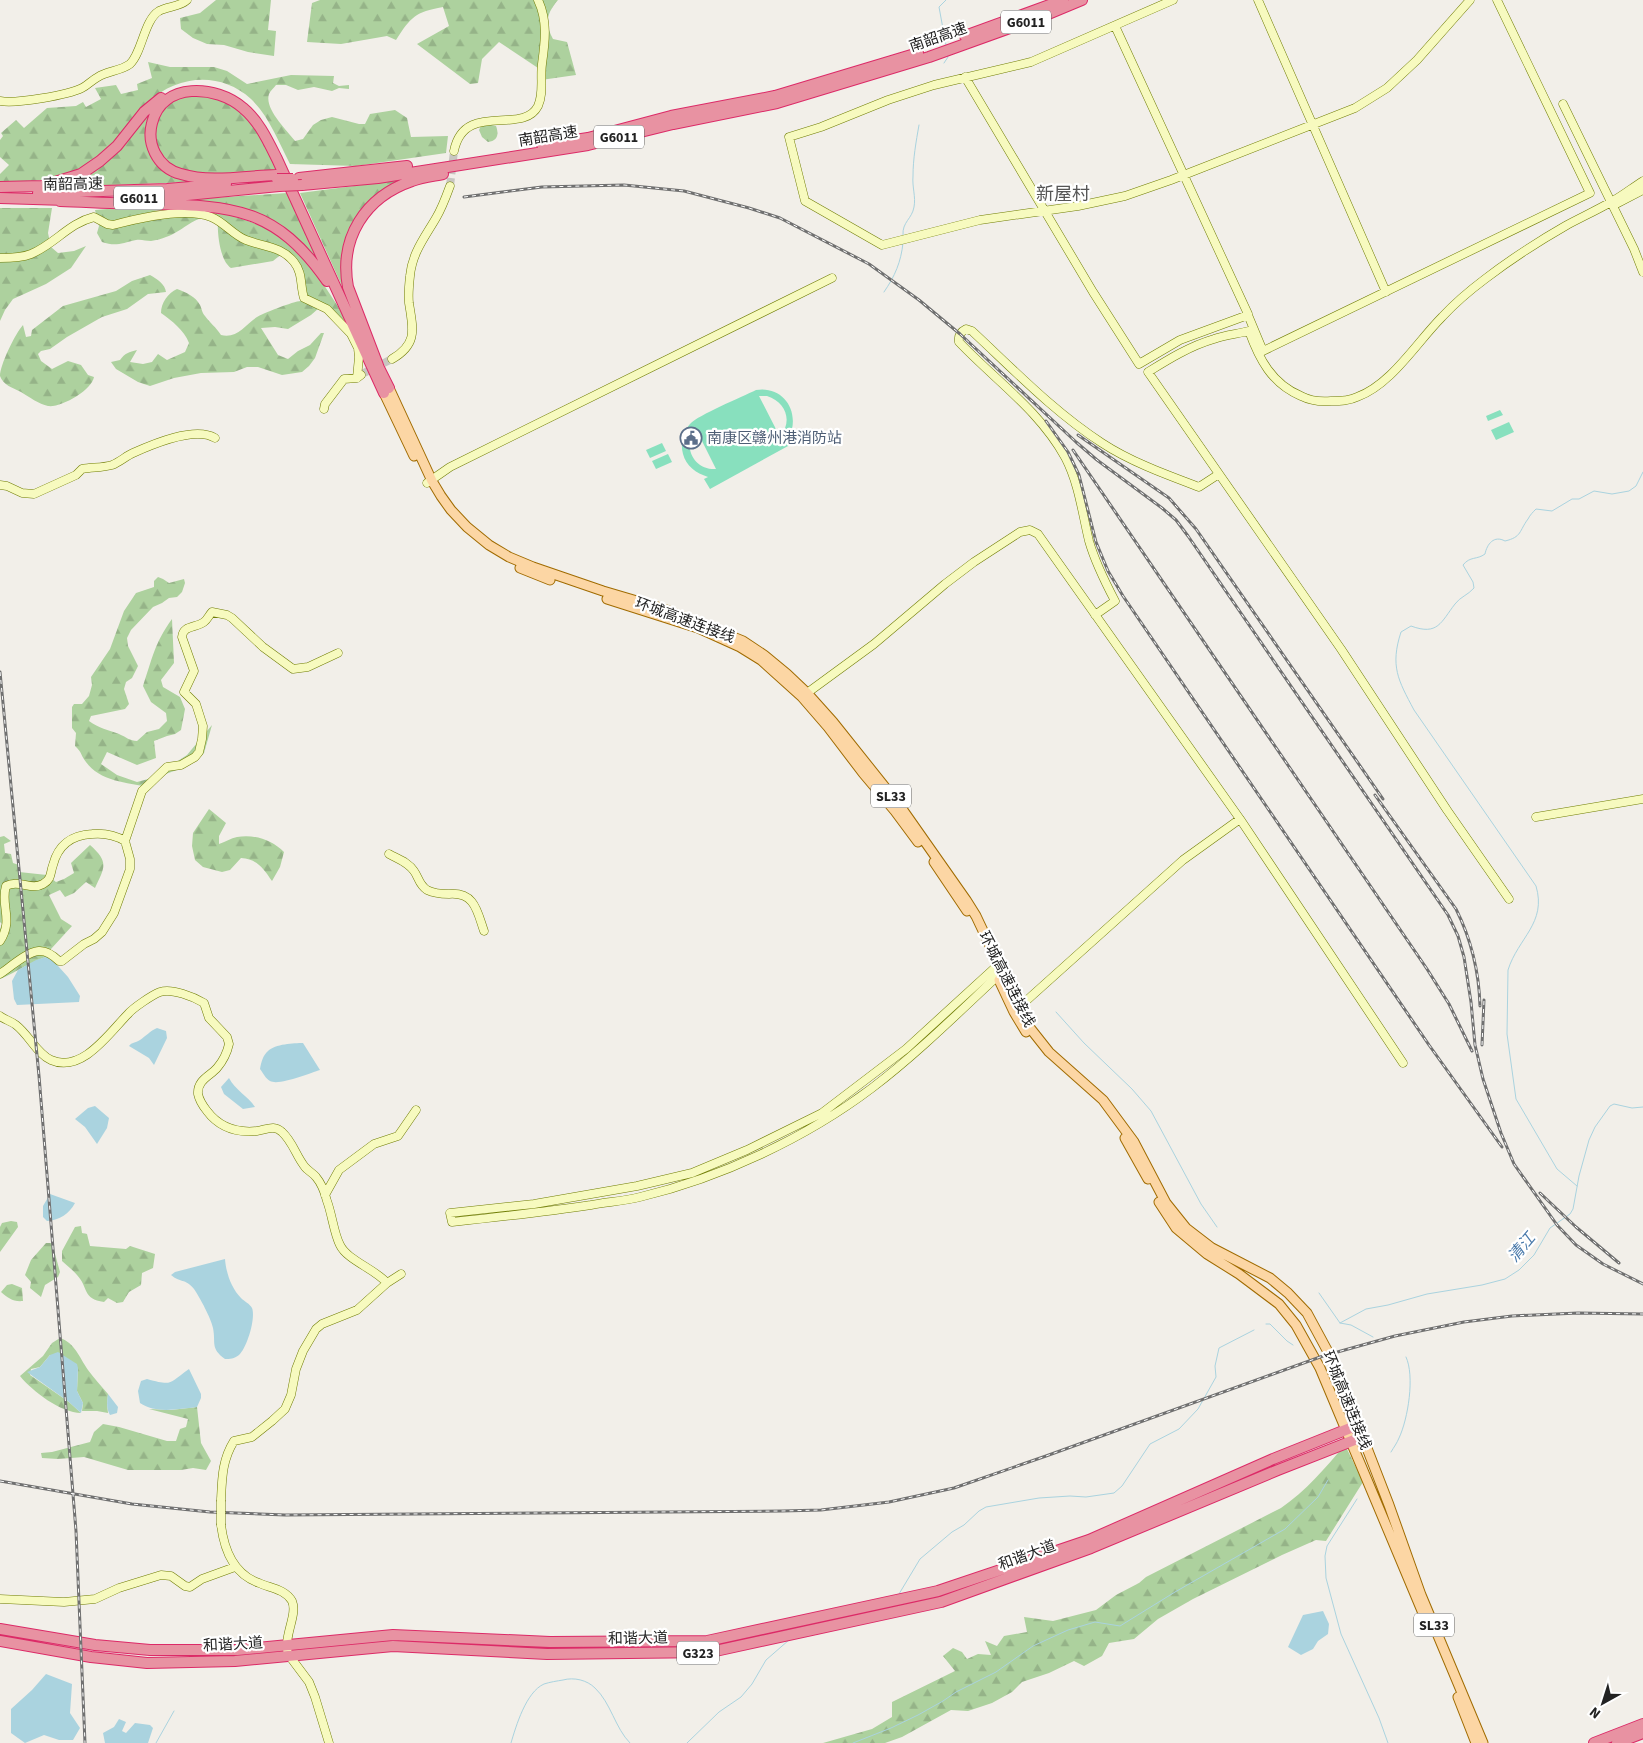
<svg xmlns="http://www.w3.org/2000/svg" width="1643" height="1743" viewBox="0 0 1643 1743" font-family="'Source Sans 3','Noto Sans SC',sans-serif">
<defs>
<pattern id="forest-firs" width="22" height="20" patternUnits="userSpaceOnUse" patternTransform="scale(1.25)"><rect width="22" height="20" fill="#add19e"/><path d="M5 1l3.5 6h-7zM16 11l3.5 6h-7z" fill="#95b388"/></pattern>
</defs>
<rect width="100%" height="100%" fill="#f2efe9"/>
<!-- forest -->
<path fill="url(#forest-firs)" d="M216,0h55l-3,30 8,1 -2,25 -26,-4 -24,-7 -17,-1 -14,-6 -12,-9 -1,-11 20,-5z
M320,0h238c-11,13 -14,23 -5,39l14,3 9,33 -35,5v-10l-42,-28 -17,17 -4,24 -8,1 -53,-40 32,-18 -6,-19c-28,5 -32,10 -47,33l-9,-4 -46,8 -34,-2 5,-39z
M148,62l22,5h44l13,4 20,13 44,-9 43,1 -1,7 6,3 10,-1v4l-10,-1 -7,3 -18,-4 -16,3 -12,-5h-10c-2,3 -6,6 -7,9 -5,15 18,36 26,47l8,-2 10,-14 8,-5 11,-3 27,7h6l5,-10 25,-4 12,8 4,19 37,-1 -2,17 -90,13 -66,-2c-11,-21 -21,-48 -39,-65 -31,-28 -73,-24 -103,3 -18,17 -30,41 -51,57 -29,22 -62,23 -97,22v-7l9,-9 -9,-8v-17l3,-4 -2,-3 15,-13 8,8 23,-20 29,-2 7,-4 3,5 15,-8 -6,-11 21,-3 5,9 17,-4 -1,-6 15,-6z
M199,94c12,3 23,6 34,11 23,13 33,43 44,65 -26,1 -72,8 -96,0 -6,-2 -18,-10 -21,-16 -8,-13 -8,-35 4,-46 10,-9 23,-12 35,-14z
M164,99l-19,35 2,11 5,12 8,10 53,14 -169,7 37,-12z
M491,125l5,1c3,8 2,15 -8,16l-6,-5 -3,-7 2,-4z
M408,179l-54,43 -8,73 -46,-102z
M287,193l38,81c-6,-9 -11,-18 -18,-26 -16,-15 -45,-35 -66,-40 -24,-6 -49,-6 -74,-7z
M0,208h52l-4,25 3,14 7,6 16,-2 12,-5 -15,22 -25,16 -33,15 -8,11 -5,11z
M107,209l88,2 29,2 30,10 21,9 22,15 25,35 32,49 -20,-15 -30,-18 -4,-27 -16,-19 -11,9 -42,7c-11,-7 -14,-35 -13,-47 -21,-11 -32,10 -52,16 -4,2 -10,3 -15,4 -5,0 -10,-2 -15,-1 -14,3 -20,7 -34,2l-5,-9 2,-7 -4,-16z
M150,275c7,4 15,9 16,17l-18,2 -21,15 -25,8 -35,20 -17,12 -9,2 -3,3 3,7 11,8 16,-8 13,4 7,10 6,2c-2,13 -33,31 -46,29 -9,-2 -19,-9 -27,-14 -8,-4 -18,-7 -21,-16 0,-11 15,-42 23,-51l3,12 5,-1 1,-6 31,-24 53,-15 16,-10z
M177,289c9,3 19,8 23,16 2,4 2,8 5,11 5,7 11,11 16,19 16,4 24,-10 36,-18 4,-3 40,-17 44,-16 6,0 12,4 18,7l-8,7 -23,14 -13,-2 -14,1 17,27 10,4 10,-8 12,-6 11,-12h3l-9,25 -6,8 -7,6 -20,3 -24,-8h-11l-13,5 -33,1 -27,5 -24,8 -12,-4 -22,-13 -5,-7 9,-2c5,-7 9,-8 17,-10l-7,12 13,2 9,-2 6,-8 9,6 18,-8 4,-9c-5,-13 -17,-22 -28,-30 0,-10 7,-20 16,-24z
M158,577l5,2 6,4 15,-4 1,4 -3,9 -5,5 -8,1 -7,5 -9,4 -22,23 -4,8 1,8 10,20 -6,12 -6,4 -2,7 5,15 -4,5 -34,7 -2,5c10,7 19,9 30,13 7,3 11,7 18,7l10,-9 12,-3 8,-8 -1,-8 -15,-11 -8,-16c9,-27 12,-44 29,-67l2,44 -13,17 2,7 17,10 5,12 -4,21 -6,4 -8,2 -13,5 2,17 -19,7 -30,-13 -6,12 16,11 20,7 15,-4 35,-23 25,-30 -8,28 -7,7 -12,7 -22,8 -15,12c-20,-4 -49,-6 -62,-25 -5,-6 -4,-10 -11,-16l1,-13 -4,-5v-21l2,-3h8l7,-8 3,-11 -1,-8 19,-28 14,-38 12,-18 18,-6v-6z
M209,809l17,14 -7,13v8c6,-2 12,-6 18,-7 18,-3 35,3 47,15l-4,15 -8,14c-9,-13 -15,-22 -31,-23l-11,12 -8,2 -19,-5 -8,-7 -3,-14 1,-13z
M4,836l7,5 -7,3 1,9 6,1 2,9 6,2v7l28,3 9,7 8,-3 10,-6 -3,-10 19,-18c19,17 15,22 5,43l-9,-6 -12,11 -9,4 -5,-7 -11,5 12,24 11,7 -21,23 -2,7c-18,5 -32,16 -49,23v-50l2,-5 -2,-2v-85z
M11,1221l6,1 1,5 -18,25v-25l2,-4z
M81,1226l1,7 5,1 3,12 36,3 4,-3 25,8 -2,14 -11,5 -1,12 -12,7 -6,10 -6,1 -9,-5 -4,4c-22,-3 -15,-14 -27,-27 -4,-5 -10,-9 -15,-14v-10l13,-24z
M46,1243h6l8,29 -2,5 -13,8 -4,12 -11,-9 1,-6 -6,-7 6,-15z
M12,1284l10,4 1,13c-10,1 -15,-3 -22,-9l6,-7z
M60,1338c15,5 19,19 28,32 6,8 13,16 20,24l-1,10 1,9 -11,-2h-15l1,-8 -6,-12 1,-23 -28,-13 -10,12 -9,2 -1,6 39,27 12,11c-20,0 -49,-22 -61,-37l23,-20 9,-13z
M197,1407l4,36 10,18 -5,9 -13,-2 -12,2h-53l-44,-13 -26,2 -16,-1 -1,-5 11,-1 38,-10 4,-10 9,-8 16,3 48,14h9l4,-12 6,-2 2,-8 -39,-10 22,1z
M1345,1445l18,37 -37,59 -10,-1 -34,15 -89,44 -35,20 -24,20 -25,4 -7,13 -18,10 -10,-5 -25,12 -27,9 -10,10 -20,11 -24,8 -17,-1 -49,27 -17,6h-62l49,-14 20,-12v-15l63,-31 -12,-15 10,-8 9,4 5,7 11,-5 13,1 -6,-14 12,5 7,-10 23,-4 -3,-15 29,4 43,-11 20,-15 23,-12 7,-6 135,-69c25,-17 44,-40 64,-63z"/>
<!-- pitch -->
<path fill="#88e0be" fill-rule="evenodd" d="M756,390c24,-4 41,16 36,39h2l5,11 -89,49 -6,-10 4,-2c-12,-4 -22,-11 -25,-23 -3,-11 0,-22 7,-30 8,-9 52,-27 66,-34zM767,396c19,6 26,25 13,41l-21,-41zM695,429h1l20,40c-22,1 -34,-22 -21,-40z
M1500,410l3,5 -15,6 -2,-5z
M1509,422l5,10 -18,8 -5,-10z
M662,443l4,8 -16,7 -4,-8z
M668,454l4,8 -16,7 -4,-8z"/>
<!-- water -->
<path fill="#aad3df" d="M49,956l19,21 12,19 -1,6 -62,3 -3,-6 -2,-18 6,-11 18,-10z
M157,1028l9,3 1,7 -13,27 -5,-7 -20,-12c3,-4 6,-3 11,-6 6,-4 10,-9 17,-12z
M303,1043l17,27c-10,3 -41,16 -50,11 -4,-2 -7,-8 -10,-12 1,-6 3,-14 8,-18 7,-7 26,-8 35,-8z
M229,1078c6,12 19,18 26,29l-12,2 -19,-15 -3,-7z
M95,1106l14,12 -2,10 -10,16 -12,-17 -10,-8 13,-11z
M50,1194l25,9c-6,11 -15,17 -28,18l-4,-4v-11z
M225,1259c1,13 6,29 16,39 3,3 9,6 11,10 4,10 -5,40 -13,47 -5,4 -9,4 -14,4 -15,-11 -9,-16 -12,-31 -2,-10 -13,-30 -19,-39 -9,-11 -14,-6 -23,-14l4,-3z
M58,1352l19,12 1,4 -1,23 6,12 -2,10 -12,-11 -42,-30 13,-5 10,-12z
M189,1369l12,25v4l-4,9c-19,2 -41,7 -57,-4l-2,-12 3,-10 6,-2c26,7 21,5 42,-10z
M108,1394l10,13 -1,6 -7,2c-4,-7 -3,-14 -2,-21z
M1323,1611l6,13 -1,10 -10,7 -5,8 -12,6 -13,-8 15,-32z
M46,1674l26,10 -2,29 10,15 -7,12h-14l-15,-5 -19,8 -14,-10v-24l21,-19z
M119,1719l7,3 -4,9 4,2 9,-10 15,2 3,3 -5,15h-43l-2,-10 11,-6z"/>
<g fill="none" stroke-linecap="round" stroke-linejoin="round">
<!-- stream -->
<path stroke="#aad3df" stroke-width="1" d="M946,45l-7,-38 7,-7
M944,63l4,-6 -1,-3
M903,235c-1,-13 9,-16 11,-28 2,-10 -2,-20 -1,-31 0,-17 3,-34 6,-51
M884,292c11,-16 17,-30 19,-49
M1056,1012l28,31 48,46 19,22 50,93 16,23
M1577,1186l-20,-17 -41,-70 -9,-65 1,-64c10,-32 39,-47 28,-84l-122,-176c-16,-30 -24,-44 -13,-78l10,-6c27,10 30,-4 44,-22 5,-7 13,-9 19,-16l-1,-6 -10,-17c7,-9 14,-5 22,-11 2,-10 9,-19 20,-13 17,-4 14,-10 23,-22 2,-4 5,-7 8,-10l16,2 20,-12h7l15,-8 18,3 17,-3 7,-5 7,-14
M1319,1293l21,30 11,2 22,12
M1340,1323l26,-14 22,-4 39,-11 55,-9 23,-6 14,-9 15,-15 16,-27 20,-14 3,-5 6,-33 10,-36 6,-13 15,-21 4,-2 18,4 11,-1
M1266,1324h4l17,17 6,4
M1391,1452c3,-5 6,-9 8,-14 9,-19 16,-62 7,-81
M1357,1499l-30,47 -2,10 1,22 15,56 38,84 9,25
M899,1594l21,-35 32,-27 12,-7 15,-14 7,-4 53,-9 31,-2 16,1 28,-4 8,-7 28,-42 29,-15 19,-20 18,-32 -1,-11 4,-18 35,-18
M870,1612l8,-3
M156,1743l18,-32
M511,1743c5,-17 15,-51 33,-59 6,-2 13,-3 19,-4 11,-3 24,0 32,8 16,15 20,40 35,55
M687,1743l32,-31 22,-15 11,-13 14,-24 23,-20
M853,1743l38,-15 27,-13 25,-14 13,-9 40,-20 37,-26 35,-16 27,-8 25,4 55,-34 110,-63 33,-32 10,-17"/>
<!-- secondary-tunnel -->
<path stroke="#c8c6c1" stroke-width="8" stroke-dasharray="8 4" stroke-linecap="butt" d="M450,186l4,-35
M362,374l30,-15"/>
<!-- secondary casing -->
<g stroke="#707d05" stroke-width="9">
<path id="secondary" d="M1173,0l-142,62 -97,23 -46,15 -67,27 -32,10 16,64 77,44 98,-25 98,-14 47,-10 46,-16 184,-72 32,-20 30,-28 53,-60
M1258,0l128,292
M1115,26l133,288
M965,77l128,215 46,72 41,-24 68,-25 15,36 327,-158 -93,-193
M0,101c16,3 68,-6 82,-13 6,-3 10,-8 16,-11 9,-6 23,-6 32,-13 12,-11 14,-44 29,-53 9,-5 21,-4 28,-11
M1563,104l71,145 9,23
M454,151c10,-51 69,-15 84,-45 6,-13 2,-28 4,-42 3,-22 6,-43 -4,-64
M1618,203l25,-13
M0,258c10,0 21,0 31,-4 24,-10 38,-31 63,-37l13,7 6,1c26,-7 73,-18 98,-8 13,5 22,18 35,23 18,7 35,6 48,22 9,11 6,24 10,36l23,11 24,25 7,14 1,9 -2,21
M392,359c26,-15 21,-30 17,-56 -1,-9 0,-18 1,-27 2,-23 15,-39 26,-58 6,-10 10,-21 14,-32
M324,409l1,-5 19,-25 13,-1 4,-3
M427,483l23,-16 382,-189
M0,485l7,1 15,7 12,1 42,-19 6,-6c10,-2 20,-1 30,-4 8,-3 14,-9 21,-12 20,-9 62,-27 82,-15
M1095,615l20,-14c-10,-19 -20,-39 -26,-60 -7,-29 -10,-57 -24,-84 -26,-47 -70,-77 -106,-115 -1,-6 1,-10 7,-13l6,2c42,39 82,81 130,112 29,19 65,32 97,44l20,-13
M803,696l71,-52 71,-60 29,-22 46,-30 10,-2 8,4 202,285 163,244
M1536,817l107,-18
M125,841l17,-50 25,-24 14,-2 14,-8 4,-5 3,-13 1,-13 -7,-22 -12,-12 10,-21 -12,-34c1,-12 14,-9 22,-15 4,-3 5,-7 8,-10l15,3 5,3 31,29 30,22 15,-2 30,-14
M389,854c9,5 19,8 25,17 5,7 5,14 13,19 6,3 15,4 22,4 26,-2 28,17 35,37
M1509,899l-62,-89 -106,-161 -193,-277c21,-13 42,-26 66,-33 11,-4 23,-5 35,-8 10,28 23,53 52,65 10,5 20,6 30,5 9,0 18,0 26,-4 34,-12 60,-55 85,-80 13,-14 27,-26 43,-38 26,-20 54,-38 82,-54 15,-8 30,-15 44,-23 11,-6 21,-14 32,-21
M0,941c14,-21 0,-36 6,-55 13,-7 25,5 37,-2 9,-5 7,-11 10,-19 5,-20 19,-30 39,-31 11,-1 23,1 33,7l5,18v10l-16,44 -12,19 -8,7 -10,5 -22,17h-3c-5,-5 -13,-11 -21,-10 -11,1 -29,17 -38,23
M999,964l-93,85 -84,64 -75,37 -55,23 -55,13 -103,18 -84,9 2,9c47,-5 93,-10 139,-17 16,-3 33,-4 49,-8 80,-19 166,-59 232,-109 46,-35 88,-77 130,-116
M1016,1010l167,-150 57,-41
M0,1016c5,4 11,5 16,9 13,10 21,29 35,35 31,14 59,-28 77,-46 5,-6 24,-19 32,-22 12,-4 34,5 44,11l5,15 18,19 2,7c-2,9 -6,17 -12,24 -7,8 -20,12 -19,26 1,5 5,12 9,17 12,16 30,22 50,20 9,-1 17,-7 25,1 11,10 14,24 23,35 3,4 8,6 11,10 6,7 9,16 11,24 5,13 7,33 13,44 7,15 35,24 47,38
M325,1195l14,-25 35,-26 24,-8 18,-26
M221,1500c1,-21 1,-40 13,-59l18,-4 20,-16 13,-12 6,-14 5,-26 7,-18 13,-22 6,-5 35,-14 30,-27 14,-9
M221,1525c3,24 12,49 38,58 11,5 26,6 33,18 6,14 -9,35 -4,53l21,28 6,15 14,46
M0,1599l64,3 31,-3 24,-11 42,-13 10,1 14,10 5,1 12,-8 33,-12"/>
</g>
<!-- primary casing -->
<g stroke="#a06b00" stroke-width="11">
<path id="primary" d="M389,388l43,93 9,15 10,14 16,17 22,18 20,12 24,10 70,24 61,18 79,32 21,14 23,19 20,19 26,29 67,84 66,94 10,16 43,91 11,21 19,24 54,48 31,42 32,61 20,25 26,20 58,30 18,15 19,20 27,50 55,142 32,90 62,148
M384,393l30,63
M520,568l30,12
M607,599l91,29 42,19 21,13 41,37 26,30 35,46 32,38 23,31
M934,862l33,49
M999,980l15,32 12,20
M1125,1138l23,41
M1159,1202l17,26 31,26 32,20 40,30 17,21 24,43 105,250
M1458,1697l18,46"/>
</g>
<!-- highway casing -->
<g stroke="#dc2a67" stroke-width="12">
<path id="highway" d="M965,36l98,-36
M542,145l46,-7 83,-22 104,-20 143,-43
M276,175c-31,1 -66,8 -95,-1 -12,-3 -21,-11 -26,-21 -5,-10 -6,-19 -3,-30 10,-42 65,-38 91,-15 16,13 25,33 34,51l107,234
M299,178l108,-12
M302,185l76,-7 210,-33 85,-21 104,-21 152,-46 117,-42 36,-15
M0,187l42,-1 39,-12 19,-13 17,-15 27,-34 17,-14
M38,193l129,-4 59,-5
M0,198l66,2
M138,198l29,-1 112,-11
M60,201c31,1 61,3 92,3 82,2 124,4 175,77
M353,312l11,19
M389,388l-10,-20 -31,-81c-9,-49 17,-90 64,-106 10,-4 21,-5 31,-7
M0,1629l95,16 55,5h87l156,-15 157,7 157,-1 231,-50 151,-51 184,-81 85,-34
M0,1641l91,16 56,6 88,-2 158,-15 154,8 164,-2 230,-50 150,-54 187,-78 84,-33
M1594,1743l49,-19
M1617,1743l26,-10"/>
</g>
<!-- secondary -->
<use href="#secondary" stroke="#f7fabf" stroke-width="8"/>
<!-- primary -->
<use href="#primary" stroke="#fcd6a4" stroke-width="9"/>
<!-- highway -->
<use href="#highway" stroke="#e892a2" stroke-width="10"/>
<!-- rail casing -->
<g stroke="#707070" stroke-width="3">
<path id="rail" d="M464,197l78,-10 82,-2 60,6 65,17 31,10 89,46 50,36 41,34 116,108 21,18 65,48 14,12 12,16 260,379 10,21 6,21 7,45 4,43 8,34 18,54 13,31 43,61 19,20 27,19 40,20
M1046,421l22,31 11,23 17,67 12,29 15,25 306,449 73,102
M1078,435l91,63 27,31 187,270
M1073,450l354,519 22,35 23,47
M0,672l39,404 37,455 9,212
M1375,795l81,114c16,32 23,62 24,97
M1482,1045l2,-45
M1540,1193l36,34 43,36
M0,1481l132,23 78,8 75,3 497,-4 39,-1 68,-8 65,-14 92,-32 277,-100 72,-20 69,-14 48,-6 66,-3 65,1"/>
</g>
<!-- rail -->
<use href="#rail" stroke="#fff" stroke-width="1" stroke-dasharray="4" stroke-linecap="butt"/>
<!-- secondary-bridge casing -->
<g stroke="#707d05" stroke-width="9" stroke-linecap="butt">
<path id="secondary-bridge" d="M221,1525v-25"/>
</g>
<!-- highway-bridge casing -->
<g stroke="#dc2a67" stroke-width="12" stroke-linecap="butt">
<path id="highway-bridge" d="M277,179h16
M279,186l23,-1"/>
</g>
<!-- secondary-bridge -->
<use href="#secondary-bridge" stroke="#f7fabf" stroke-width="8"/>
<!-- highway-bridge -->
<use href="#highway-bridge" stroke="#e892a2" stroke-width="10"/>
</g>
<!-- icons -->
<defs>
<g id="civic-ring" transform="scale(1.125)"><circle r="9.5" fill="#fff" stroke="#5c6f8a" stroke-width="1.5"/><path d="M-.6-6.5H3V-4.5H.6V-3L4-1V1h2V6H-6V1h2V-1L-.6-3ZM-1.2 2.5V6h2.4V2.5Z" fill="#5c6f8a"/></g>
</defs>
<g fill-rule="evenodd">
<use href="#civic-ring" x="691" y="438"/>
</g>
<g text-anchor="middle" stroke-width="4.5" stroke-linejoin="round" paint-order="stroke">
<!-- shield labels -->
<g fill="#fff" stroke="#646464" stroke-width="1">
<rect x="1001" y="10.5" width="50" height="23" rx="4"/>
<rect x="594" y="125.5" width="50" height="23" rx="4"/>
<rect x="114" y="186.5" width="50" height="23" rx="4"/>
<rect x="871" y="784.5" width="40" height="23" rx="4"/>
<rect x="1414" y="1613.5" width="40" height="23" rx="4"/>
<rect x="677" y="1641.5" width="42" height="23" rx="4"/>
</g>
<g font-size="14" font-weight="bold" fill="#222">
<text x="1026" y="27">G6011</text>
<text x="619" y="142">G6011</text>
<text x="139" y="203">G6011</text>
<text x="891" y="801">SL33</text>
<text x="1434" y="1630">SL33</text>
<text x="698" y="1658">G323</text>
</g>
<!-- street labels -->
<g font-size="15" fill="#222" stroke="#fff">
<text transform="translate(938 37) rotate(-19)" y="5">南韶高速</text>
<text transform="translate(548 136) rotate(-9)" y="5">南韶高速</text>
<text transform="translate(73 184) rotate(-1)" y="5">南韶高速</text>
<text transform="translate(685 620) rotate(20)" y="5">环城高速连接线</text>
<text transform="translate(1007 979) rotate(63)" y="5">环城高速连接线</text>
<text transform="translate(1347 1400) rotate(68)" y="5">环城高速连接线</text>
<text transform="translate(1027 1555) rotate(-20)" y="5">和谐大道</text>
<text transform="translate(638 1638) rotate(-1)" y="5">和谐大道</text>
<text transform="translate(233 1644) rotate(-3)" y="5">和谐大道</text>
</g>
<!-- service labels -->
<g font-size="15" fill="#4e5e75" stroke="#fff" text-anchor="start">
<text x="707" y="443">南康区赣州港消防站</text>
</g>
<!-- water labels -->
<g font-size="16" font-style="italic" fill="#4a7aab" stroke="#fff">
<text transform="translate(1521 1247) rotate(-50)" y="6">清江</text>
</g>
<!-- quarter labels -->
<g font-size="18" fill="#555" stroke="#fff">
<text x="1063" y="200">新屋村</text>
</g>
</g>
<!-- north arrow -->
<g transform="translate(1603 1703) rotate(219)" stroke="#ffffff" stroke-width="4" paint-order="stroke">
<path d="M0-4L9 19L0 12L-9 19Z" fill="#222222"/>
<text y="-8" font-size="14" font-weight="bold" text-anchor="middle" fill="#222222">N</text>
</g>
</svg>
